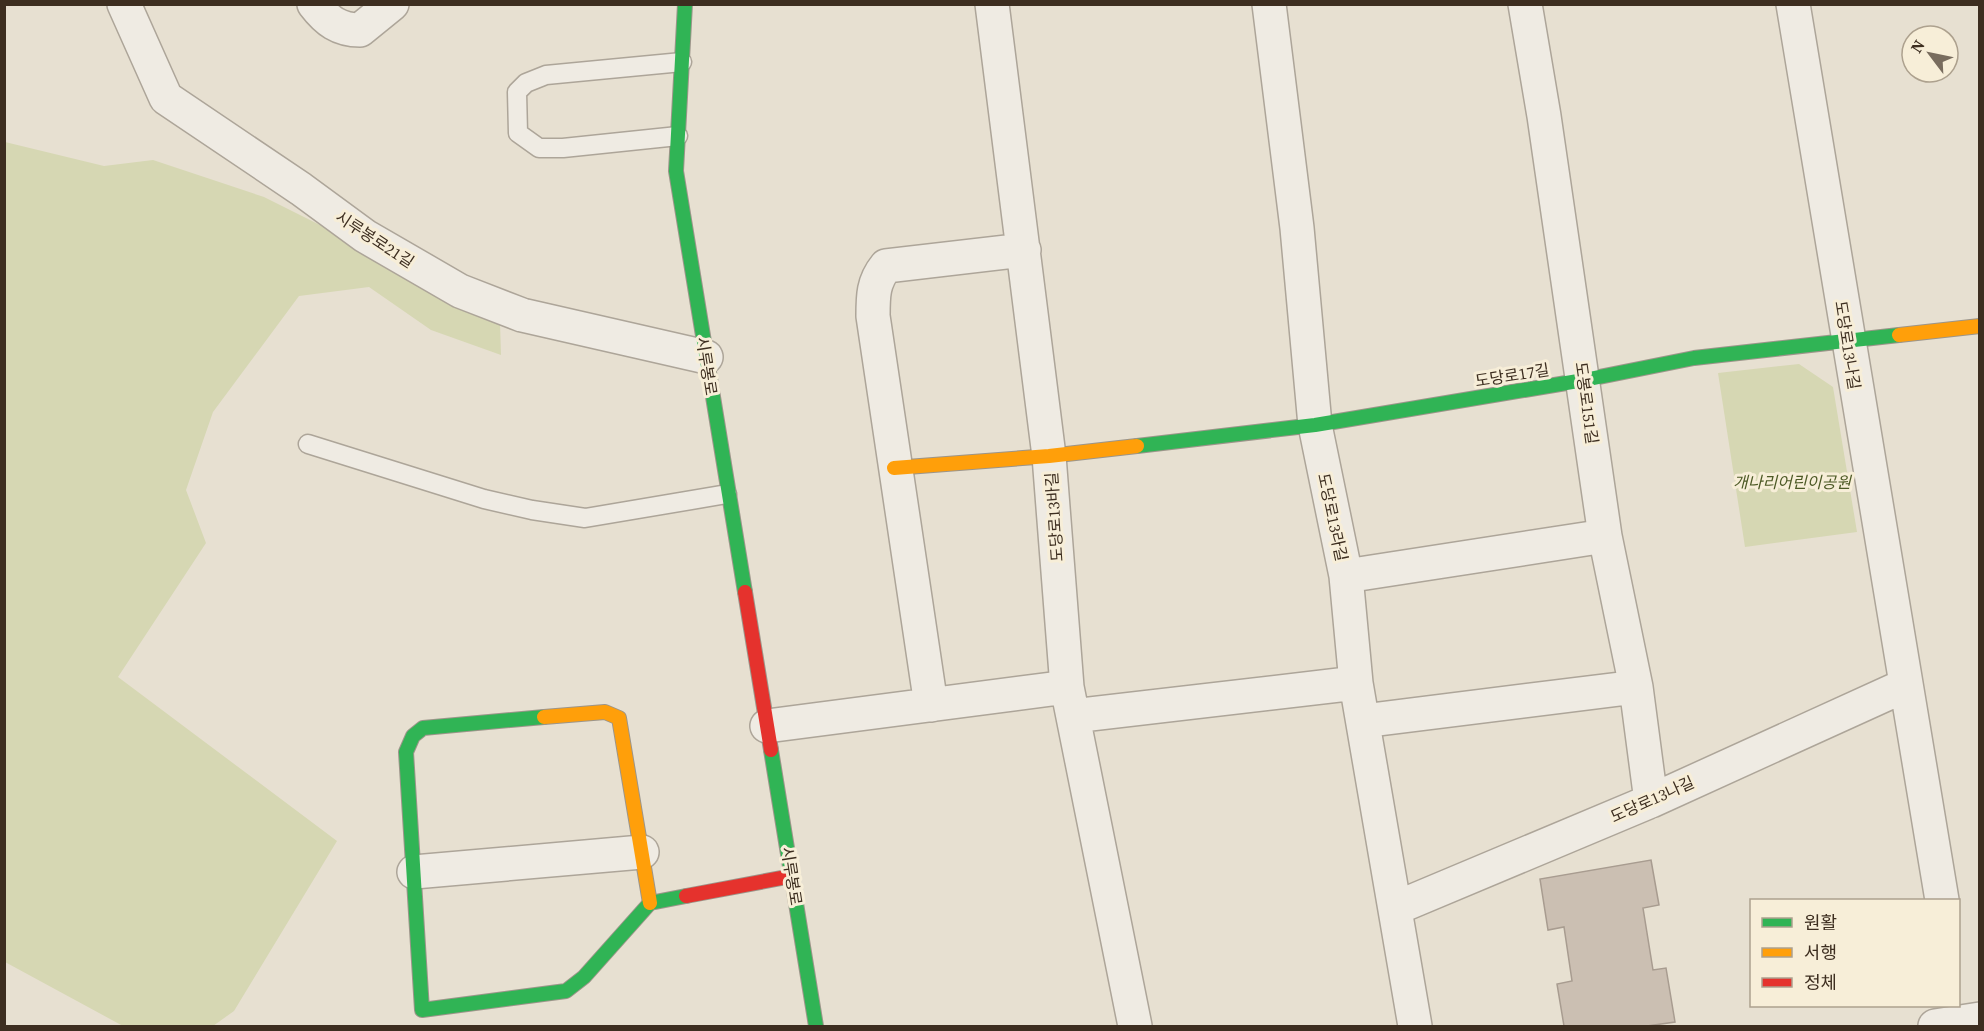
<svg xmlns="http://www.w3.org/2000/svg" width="1984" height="1031" viewBox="0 0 1984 1031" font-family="'Source Serif 4','Noto Sans KR',serif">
<rect width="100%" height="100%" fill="#e7e0d1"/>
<!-- green -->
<path fill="#d6d7b3" d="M5,142l99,24 49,-6 111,37 92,46 144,79 1,33 -70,-25 -62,-43 -70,9 -86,116 -27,78 20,53 -88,134 219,164 -103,170 -21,15h-90l-118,-64z
M1799,364l34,23 24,145 -112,15 -27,-174z"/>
<!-- building -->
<path fill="#cbbfb2" stroke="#a89c90" stroke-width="1.5" d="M1651,860l8,45 -16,3 10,62 13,-2 9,54 -28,4h-83l-7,-42 15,-3 -8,-54 -16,3 -8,-51z"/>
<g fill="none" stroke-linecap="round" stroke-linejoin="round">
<!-- lane casing -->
<g stroke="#ada599" stroke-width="21">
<path id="lane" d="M678,136l-115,12h-24l-21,-15 -1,-41 9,-9 20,-8 136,-13
M308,444l176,55 48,11 53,8 142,-24"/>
</g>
<!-- street casing -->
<g stroke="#ada599" stroke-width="36">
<path id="street" d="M124,4l42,94 135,91 64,47 95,55 62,24 184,42
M314,4c13,17 25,26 46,26l32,-26
M992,4l57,452 18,231 68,339
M1269,4l28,224 18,197 31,151 10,107 59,343
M1525,4l19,112 61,420 31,151 15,114
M1793,4l149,896
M1346,576l259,-40
M931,705l-58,-389c0,-20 0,-34 13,-50l138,-16
M1073,716l283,-33
M1363,721l273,-34
M767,726l300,-39
M414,872l228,-20
M1396,908l255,-107 255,-116
M1935,1026l45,-7"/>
</g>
<!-- fast casing -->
<g stroke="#9c958a" stroke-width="16">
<path id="fast" d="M685,4l-9,167 69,421
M1137,446l178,-21 269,-45 110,-22 205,-23
M544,717l-121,11 -10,8 -7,16 16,258 144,-19 18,-14 66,-74 36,-7
M771,750l45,276"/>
</g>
<!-- slow casing -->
<g stroke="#9c958a" stroke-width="16">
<path id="slow" d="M1899,335l81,-9
M894,468l155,-12 88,-10
M544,717l61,-5 14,6 31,185"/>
</g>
<!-- jam casing -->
<g stroke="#9c958a" stroke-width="16">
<path id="jam" d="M745,592l26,158
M686,896l106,-20"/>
</g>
<!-- lane -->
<use href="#lane" stroke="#efebe3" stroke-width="18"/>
<!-- street -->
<use href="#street" stroke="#efebe3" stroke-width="33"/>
<!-- fast -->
<use href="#fast" stroke="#30b455" stroke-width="14"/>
<!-- slow -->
<use href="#slow" stroke="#ff9f0a" stroke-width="14"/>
<!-- jam -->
<use href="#jam" stroke="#e5322d" stroke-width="14"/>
</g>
<g text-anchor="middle" stroke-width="6" stroke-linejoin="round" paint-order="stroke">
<!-- street labels -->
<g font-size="16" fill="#3d2e20" stroke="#f7eed8">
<text transform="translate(375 239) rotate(33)" y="6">시루봉로21길</text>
<text transform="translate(1848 345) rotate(81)" y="6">도당로13나길</text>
<text transform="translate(707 366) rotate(81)" y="6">시루봉로</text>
<text transform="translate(1512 375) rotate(-9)" y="6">도당로17길</text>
<text transform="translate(1587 403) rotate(82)" y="6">도봉로151길</text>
<text transform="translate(1054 517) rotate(-94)" y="6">도당로13바길</text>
<text transform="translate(1333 517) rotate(78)" y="6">도당로13라길</text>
<text transform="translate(1652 799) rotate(-24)" y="6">도당로13나길</text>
<text transform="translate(792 876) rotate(81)" y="6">시루봉로</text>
</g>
<!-- park labels -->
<g font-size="16" font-style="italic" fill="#4d5a26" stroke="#f7eed8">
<text x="1792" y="488">개나리어린이공원</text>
</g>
</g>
<!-- border -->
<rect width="1984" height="1031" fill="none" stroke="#3d2e20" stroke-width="12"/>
<!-- legend -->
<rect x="1750" y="899" width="210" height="108" fill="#f7eed8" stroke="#ada18e" stroke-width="1.5"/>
<rect x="1762" y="918" width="30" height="9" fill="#30b455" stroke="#ada18e" stroke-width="1.5"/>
<text x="1804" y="929" font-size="18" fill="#3d2e20">원활</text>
<rect x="1762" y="948" width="30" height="9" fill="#ff9f0a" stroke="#ada18e" stroke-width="1.5"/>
<text x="1804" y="959" font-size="18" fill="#3d2e20">서행</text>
<rect x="1762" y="978" width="30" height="9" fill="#e5322d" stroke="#ada18e" stroke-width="1.5"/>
<text x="1804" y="989" font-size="18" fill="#3d2e20">정체</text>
<!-- north arrow -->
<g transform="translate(1930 54) rotate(302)"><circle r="28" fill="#f7eed8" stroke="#ada18e" stroke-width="1.5"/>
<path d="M0-4.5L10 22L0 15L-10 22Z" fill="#786c5e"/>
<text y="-9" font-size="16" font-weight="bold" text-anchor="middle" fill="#3d2e20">N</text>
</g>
</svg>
